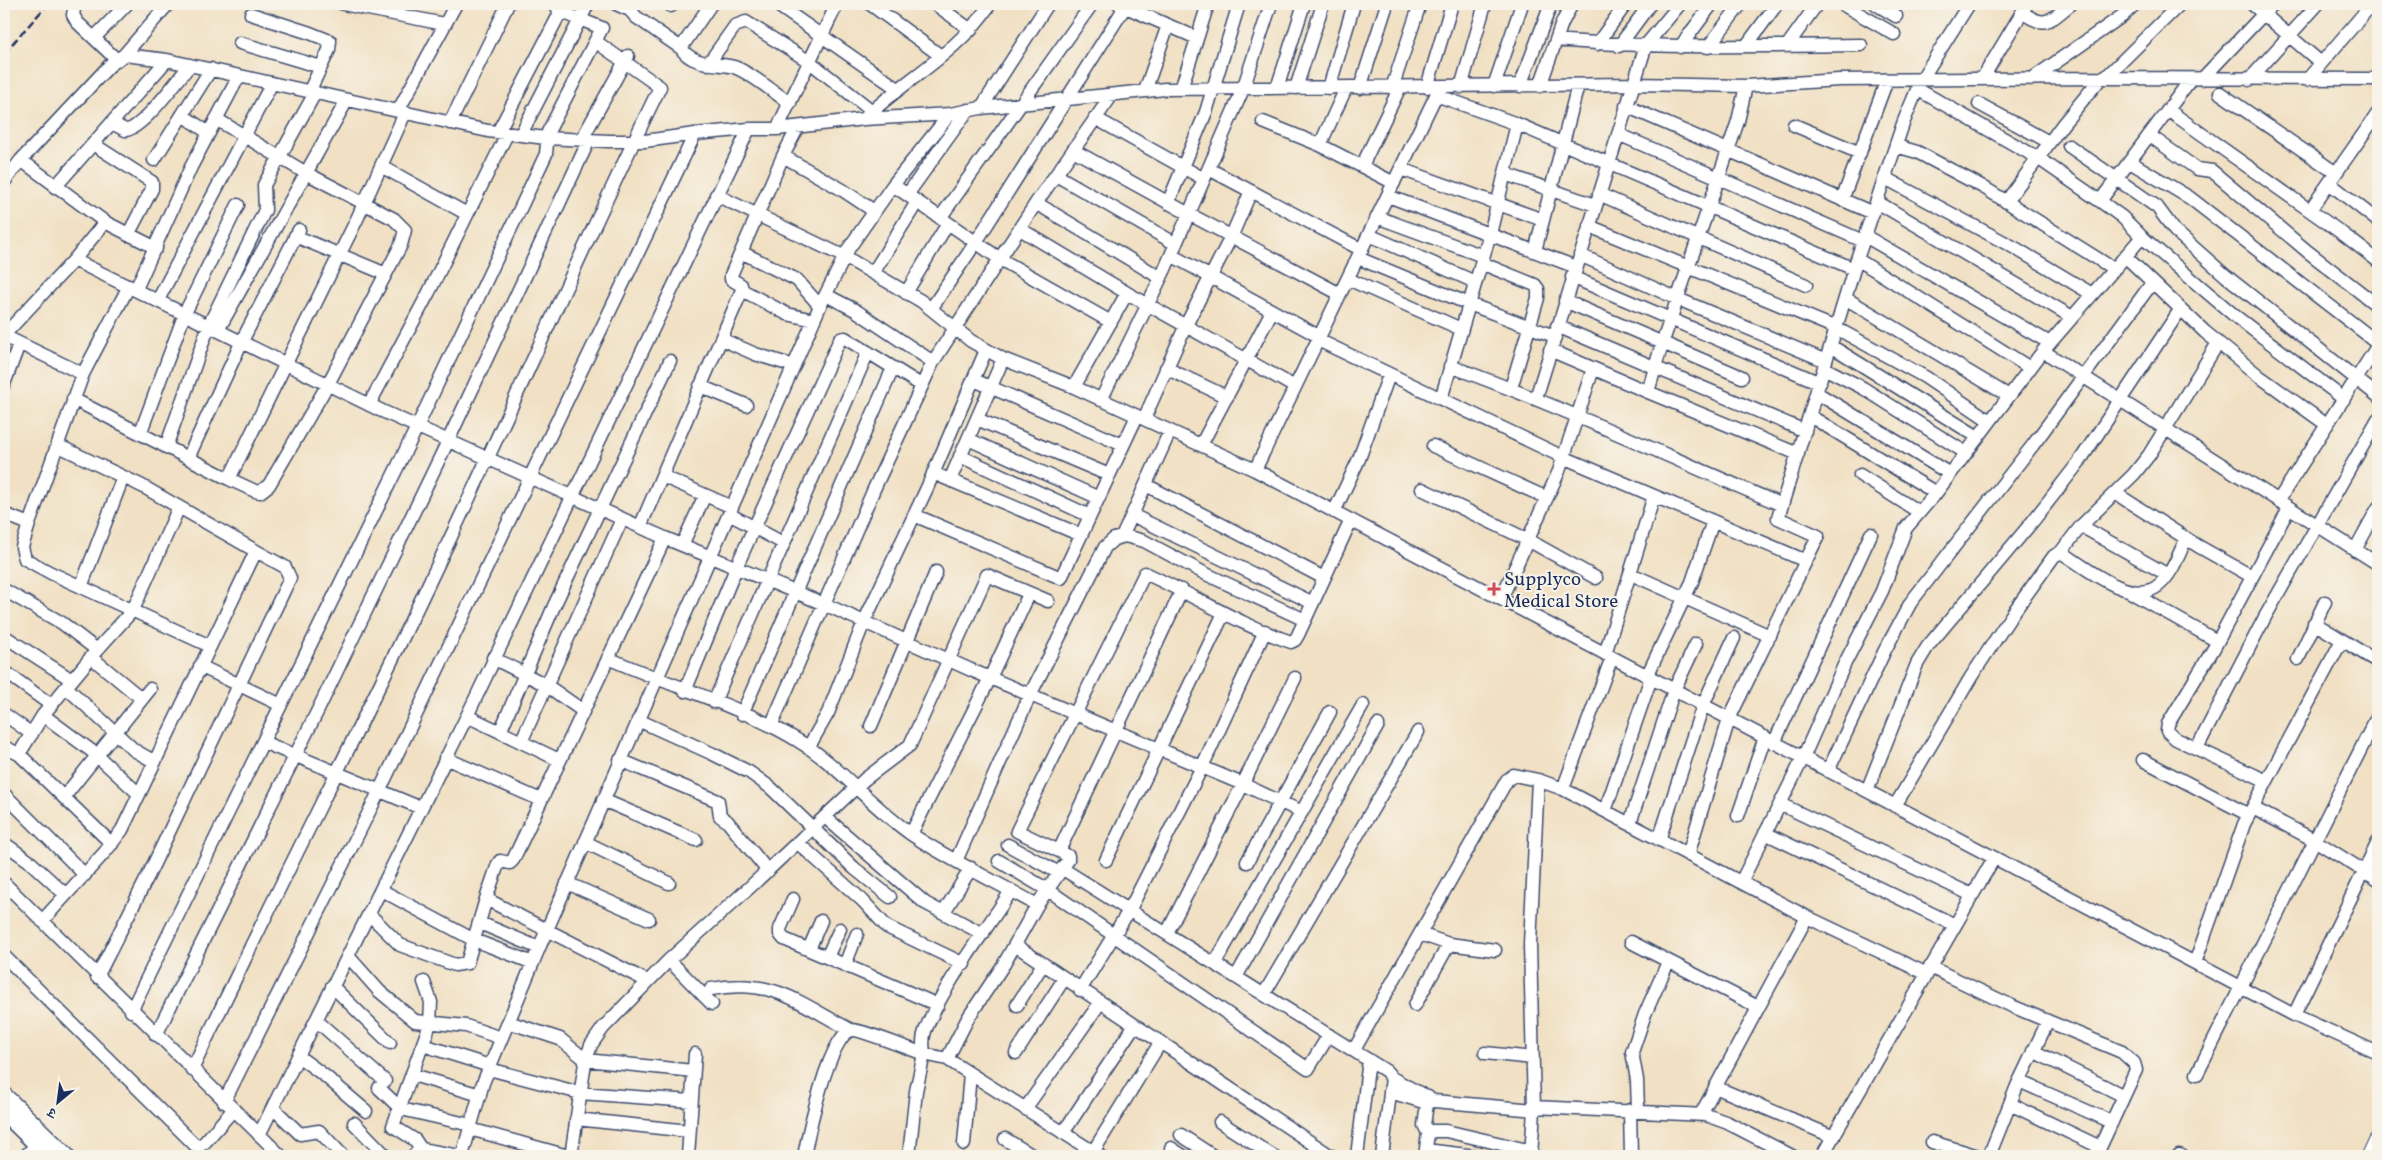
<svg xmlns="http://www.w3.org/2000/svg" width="2382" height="1160" viewBox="0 0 2382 1160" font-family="Vollkorn,'Noto Serif Devanagari',serif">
<rect width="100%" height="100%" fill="#f7f3e8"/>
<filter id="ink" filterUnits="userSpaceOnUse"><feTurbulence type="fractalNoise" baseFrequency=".02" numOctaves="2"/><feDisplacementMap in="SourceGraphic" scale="10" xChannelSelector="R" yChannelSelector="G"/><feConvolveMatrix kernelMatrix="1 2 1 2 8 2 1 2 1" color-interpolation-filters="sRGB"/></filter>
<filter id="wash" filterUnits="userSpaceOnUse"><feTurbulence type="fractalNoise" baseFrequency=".0096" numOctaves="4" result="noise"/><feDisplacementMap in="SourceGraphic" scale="20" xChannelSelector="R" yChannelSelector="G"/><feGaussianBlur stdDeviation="1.12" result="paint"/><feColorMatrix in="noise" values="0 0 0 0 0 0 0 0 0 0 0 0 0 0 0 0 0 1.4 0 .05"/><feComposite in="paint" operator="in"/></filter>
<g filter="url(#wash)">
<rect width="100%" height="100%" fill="#f1e0c3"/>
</g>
<g filter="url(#ink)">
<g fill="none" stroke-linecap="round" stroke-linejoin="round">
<!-- minor casing -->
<g stroke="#3b4a6d" stroke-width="15">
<path id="minor" d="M75,4l-2,11 4,7 39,37
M343,4l101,20
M616,4l14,6 6,7 45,31c11,18 36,15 53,19 14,4 42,27 56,36
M776,4l122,85
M870,4l71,52
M935,4l36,26
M1119,4l78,34
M1842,4l52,30
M1876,4l20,12
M2252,4l69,59
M671,6l2,-2
M2022,12c24,18 28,8 49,-8
M251,14l59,19 20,8 -1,9 -20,42
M94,38l33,-34
M1556,40c101,9 203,6 305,5
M240,43l81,24
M1597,44l29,-40
M1619,46l31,-42
M1746,46l31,-42
M1787,46l30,-42
M1680,47l32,-43
M1708,47l33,-43
M681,48l30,-44
M124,55l44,-51
M708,64l27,-38 11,-4 64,40 62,49
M2105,78l75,-74
M1982,79l45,-75
M2032,79l90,-63 13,-12
M2202,79l71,-75
M2249,80l69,-76
M2307,80l65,-76
M1494,86l28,-82
M1520,86l31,-82
M1540,86l22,-63 10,-19
M1427,87l25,-83
M1440,87l-185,383 1039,545 84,38
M1461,87l24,-83
M1277,88l27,-84
M1296,88l27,-84
M1329,88l25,-84
M1360,88l27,-84
M1392,88l28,-84
M1181,89l27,-85
M1917,89l121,69 62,43
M1145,91l23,-66
M2220,93l116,80
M1436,95l81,29 337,145
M1979,104l70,38
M1626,106l247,107
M981,108l67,-104
M2168,110l175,124 35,27
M398,111l58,-107
M182,115l27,18
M866,117c41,-39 93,-65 124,-113
M1095,118l109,61
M1263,122l57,23 74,38
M112,123l13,7c16,1 54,-52 65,-65
M450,123l58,-119
M1794,125l66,28
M777,129l60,-125
M498,132l61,-117 -1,-8 -4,-3
M521,134l67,-130
M1618,134l245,107
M2149,135l48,34 15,2 95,80 71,55
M582,139l46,-83
M93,144l59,38v7l-24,46
M1320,145l26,-57
M1896,146l21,6 66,35 131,82
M2069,146l88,61 18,24 51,45 152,120
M1073,150l116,64 151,80
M783,156l58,33 33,22
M21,160l84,62 -31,38
M154,160l57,-91
M2130,162l60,36 188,145
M381,166l86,48
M1362,166l38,-79
M1209,169l153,81
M1401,169l142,51
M1505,174l90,31
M1056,175l120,69
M1885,178l130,70 77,46
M4,182l17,-22 89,-95 14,-10 43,5 321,71 58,7 63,3h36l50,-7 54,-5h28l87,-10 86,-5 31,-6 184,-19 468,-5 113,2 93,-6 266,-2 273,1
M2329,183l49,38
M893,185l107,74 111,63
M55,187l112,-127
M1599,194l207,91
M716,195l129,62 76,44 50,40 32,18 71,28 181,83
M907,195l61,-85
M1388,196l188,71
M1842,200l45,-120
M1877,202l195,115
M2006,202l57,-78 38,-46
M1036,203l125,75
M1168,203l38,-91 33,-108
M2310,210l68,-97
M1377,217l106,39
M940,218l152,-214
M105,222l51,26
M1589,226l247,102 89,49 65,44
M1020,229l107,64 168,94
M1369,235l106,47
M295,236l91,38
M1865,236l185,107
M2142,237l93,79 109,83
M1535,251l43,-166
M741,252l56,28 23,26
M1171,255l149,82
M1580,255l98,44 148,62
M2125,256l80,76 54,44 68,49
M1358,258l111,46 85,32
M1857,259l173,109
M1481,263l54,22 3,4v9l-27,90
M873,273l44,-71
M1572,277l248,106
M1348,279l113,50
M136,289l55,-122 48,-91
M742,290l45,24 27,6
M906,293l42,-70
M826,295l29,15 78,52
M1845,298l164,98
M158,300l114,-217
M1565,301l177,76
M931,309l45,-67 149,-235
M1557,326l248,105
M218,330l129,-230
M4,335l70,-75 308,151 283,127 159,66 147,66 269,113 62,29
M4,336l79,38 -54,150 -7,23 3,12 26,14 159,73
M721,339l34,15 39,12
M1318,340l245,117 243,104
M1831,346l147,91
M1550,350l98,42 13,-45 77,-226 8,-35
M2043,351l99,-114 -20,-20 -22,-16 91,-122
M1450,366c113,41 221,92 332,139
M1166,368l61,29
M1824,368l39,20 103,65
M83,374l46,-88
M974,380l149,65
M4,384l15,-40
M700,386l46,19
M1074,387l53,-94
M1648,392l150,62
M1817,393l133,81
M1536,398l110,-353 34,-41
M73,399l156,80 26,12 5,1 9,-7 59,-101 73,-139 4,-15 -11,-11 -88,-46 -90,-54
M1441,399l49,-165 27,-110
M1101,400l64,-131 78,-180 28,-85
M369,405l60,-113 78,-158
M1810,416l126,77
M977,419l132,56
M1144,419l42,-94 46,-90 19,-44
M140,434l45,-121 53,-108
M968,439l131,59
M57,445l85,41 114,65 29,16 5,11 -141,296 -52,103
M1201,445l71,-134
M1433,446l114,52
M166,447l43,-122 56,-115 -1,-25 51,-92
M960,456l130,60
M188,458l54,-117 57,-111
M933,473l148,62
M1860,475l59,37
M662,476l70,31
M229,479l128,-260 48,-106
M950,480l53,-121
M1146,485l178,93
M1422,489l106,51 68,38
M2115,493l83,53 53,30
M2278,501l100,-156
M1334,512l25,-53 30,-84
M4,514l25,10
M729,514l54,29
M914,515l147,63 76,-162
M1132,515l181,88
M2081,526l87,49
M640,527l102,-237 -1,-5 -10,-6v-4l52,-119 15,-29
M1122,537l48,-106
M682,545l23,-50
M2355,550l23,-42
M2061,552c23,14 72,56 98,33 13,-11 20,-31 27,-46
M1631,574l139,62
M81,587l42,-110
M4,590l58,33 35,27 36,-40 46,-103
M2132,593l85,48
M1501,599l58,-128 34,-102
M4,636l68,44
M2342,640l36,22
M1605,654l49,-158
M91,657l51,42
M493,658l53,27 37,26
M608,658c60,27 133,48 189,82 42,25 73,66 114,94 40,27 84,47 126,71
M2298,659l27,-57
M200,666l81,39
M4,671l47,34
M1647,676l45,-94 21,-61
M66,687l68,63 21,12
M685,691l54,-130 101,-222 5,-1 76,47
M714,702l154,-350
M4,714l28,20
M742,714l151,-346
M43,715l50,37 46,42
M467,716l92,44
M638,720l75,34 36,18 22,16 83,80 36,29
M771,726l103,-237 59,-127 103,-159 76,-108
M871,726l65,-154
M500,732l54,-126 116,-245
M263,742l158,66
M521,742l101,-223
M1774,743l97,-209
M4,747l15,7 24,-39 54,-65
M808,748l20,-35 36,-91 63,-134 59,-138
M2197,748l68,-131 113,-198
M19,754l93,90
M445,758l96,42
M620,760l98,41 2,15 7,5 41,50
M2143,760l106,55
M1828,771l57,-121 26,-48 122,-157 119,-162
M2267,781l-91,-42 -9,-8 1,-7 46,-76 75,-140
M1563,789l49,-132
M1867,791l50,-127 11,-18 105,-125 46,-59 101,-152
M4,794l81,81
M64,797l86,-108
M603,800l93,40
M1780,804l192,91
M1895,806l76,-129 42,-64 41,-57 7,-4 20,-26 53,-52 15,-19 69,-112
M2253,808l63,33 62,39
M1605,811l46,-133
M1738,816l27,-79
M825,817l100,86 58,31
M1630,823l44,-133 22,-46
M1765,833l190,92
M911,834l79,-156 39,-84
M1659,840l44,-135 31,-67
M585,842l84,41
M4,843l25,18 37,34
M798,843l65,58 24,26 77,37
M1008,845l51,28
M1059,851l-42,-20 128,-258c48,22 95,52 146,69l4,-2 3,-5 53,-115
M1688,855l41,-136 89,-183 -40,-18 79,-259 47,-138 17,-41 48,-76
M1106,860l118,-247
M956,861l74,-166 75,-148 9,-8 11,-3 19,5 62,33 99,46
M999,861l49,29 260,179 21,-34
M1247,862l83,-150
M1063,869l323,202 6,7 -10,78
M1741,882l62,-124 42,-95 37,-72 24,-63 30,-35 107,-142 335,213
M4,883l277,273
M567,883l82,36
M381,890l93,50 59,23
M793,899l-13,30v5l4,5 154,66
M944,912l27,-44
M369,914l31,31 55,20 12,-2 19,-64
M42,921l63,-69 17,-22 134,-279
M480,923l59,25
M1167,933l76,-149 52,-106
M1420,934l29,10 46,6
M1631,942l127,65
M1015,945l316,211
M809,949l12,-28
M4,956l192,190 5,-1 4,-3 28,-32
M348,956l31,35 36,30 51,5 35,12
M827,957l13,-28
M669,960l43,44
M1215,963l148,-258
M2195,963l49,-139 98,-184 -28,-17
M845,965l12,-31
M1930,967l84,40 108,45 12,11 2,7 -40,86
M1236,977l142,-252
M647,981l-161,-82 12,-35 2,-3 10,2 3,-3 152,-322
M332,986l58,57
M711,989c62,-12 89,15 140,41
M1080,990l50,-81 72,-142 63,-136
M1264,994l154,-262
M1017,1005l26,-41
M1415,1005l34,-61
M131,1011l286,-584 129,-273 2,-22 54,-104 -43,-17
M2294,1015l84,-173
M316,1020l69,61
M508,1022l52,17 26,21 107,11
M156,1035l162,-325 130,-269 141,-301
M423,1045l67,21
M1354,1050l153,-270 7,-5 24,5 25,9 244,128 120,57
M2033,1051l91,45
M1016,1053l48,-74
M1485,1053l48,5
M298,1056l27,20 41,35
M947,1059l153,97
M489,1069l91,24 111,8
M192,1070c76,-164 160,-324 237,-487 79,-164 151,-332 231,-496l-65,-46
M2197,1074l181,-359
M413,1075l67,20
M1392,1078l42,23 100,9
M2019,1081l93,41
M1715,1087l119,50
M379,1088l22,21 70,16
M1390,1092l37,11
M224,1102l150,-300 321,-668
M2010,1104l90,43
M1534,1107l172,8 22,8 64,33
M273,1108l27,26 19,-3 24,25
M1025,1109l75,-106
M1630,1110l1,46
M1638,1111l-1,-31 -5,-28 13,-38 23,-52
M1701,1114l106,-197
M576,1119l113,12
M1220,1122l53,34
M354,1123l32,33
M470,1129l98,27
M1063,1133l71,-107
M1428,1133l-4,-8 4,-28
M259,1135l208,-419 282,-587
M1181,1135l32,21
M1005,1139l28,17
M1932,1142l46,14
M964,1144l6,-70
M1171,1148l12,8
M421,1149l-6,-9 -22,-14 37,-102 1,-22 -7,-20
M1426,1150l49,6
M1093,1152l67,-109
M2179,1155l3,1
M25,1156l12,-11
M413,1156l8,-7 38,7
M462,1156l21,-73 56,-135 281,-642 29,-58 44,-63 57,-71
M571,1156l14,-93 6,-18 12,-17 66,-68 81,-73 115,-108 45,-34 77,-170 61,26
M688,1156l7,-102
M804,1156c4,-21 25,-122 48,-126 8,-1 60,20 72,24 -1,-8 -2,-15 1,-23 18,-46 59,-98 86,-140
M909,1156l7,-65 8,-37 23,5 21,-41 36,-54 33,-59 31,-45v-4l-9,-5 123,-261
M1357,1156l12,-96
M1425,1156l3,-23 4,-2h14l85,20
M1531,1156l3,-46 -4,-166 8,-164
M1822,1156l172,-298
M1989,1156l28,-70 31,-65"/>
</g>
<!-- major casing -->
<g stroke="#3b4a6d" stroke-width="18">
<path id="major" d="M4,1095l63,61
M4,1113l44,43"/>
</g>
<!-- highway casing -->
<g stroke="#3b4a6d" stroke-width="20">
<path id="highway" d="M2371,1156l7,-15"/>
</g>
<!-- minor -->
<use href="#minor" stroke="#fff" stroke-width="12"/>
<!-- major -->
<use href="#major" stroke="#fff" stroke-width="15"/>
<!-- highway -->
<use href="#highway" stroke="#fff" stroke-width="18"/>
<!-- rail -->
<path stroke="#1b2f5e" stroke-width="2.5" stroke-dasharray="8 4" stroke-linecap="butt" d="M4,53l44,-49"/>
</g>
</g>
<!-- markers -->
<path fill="#d1495b" stroke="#f7f3e8" stroke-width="2" d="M1491.5 581.5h5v5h5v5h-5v5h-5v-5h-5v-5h5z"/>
<g text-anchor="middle" stroke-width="4" stroke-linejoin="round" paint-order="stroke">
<!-- poi labels -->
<g font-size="19" fill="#1b2f5e" stroke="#f7f3e8" text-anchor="start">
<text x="1504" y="585">Supplyco<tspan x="1504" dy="22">Medical Store</tspan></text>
</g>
</g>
<!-- margin -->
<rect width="2382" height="1160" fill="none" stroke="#f7f3e8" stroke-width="20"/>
<!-- north arrow -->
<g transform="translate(58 1102) rotate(209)" stroke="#f7f3e8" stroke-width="4" paint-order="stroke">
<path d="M0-4L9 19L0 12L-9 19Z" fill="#1b2f5e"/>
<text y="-8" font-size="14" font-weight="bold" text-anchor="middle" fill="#1b2f5e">उ</text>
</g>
</svg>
